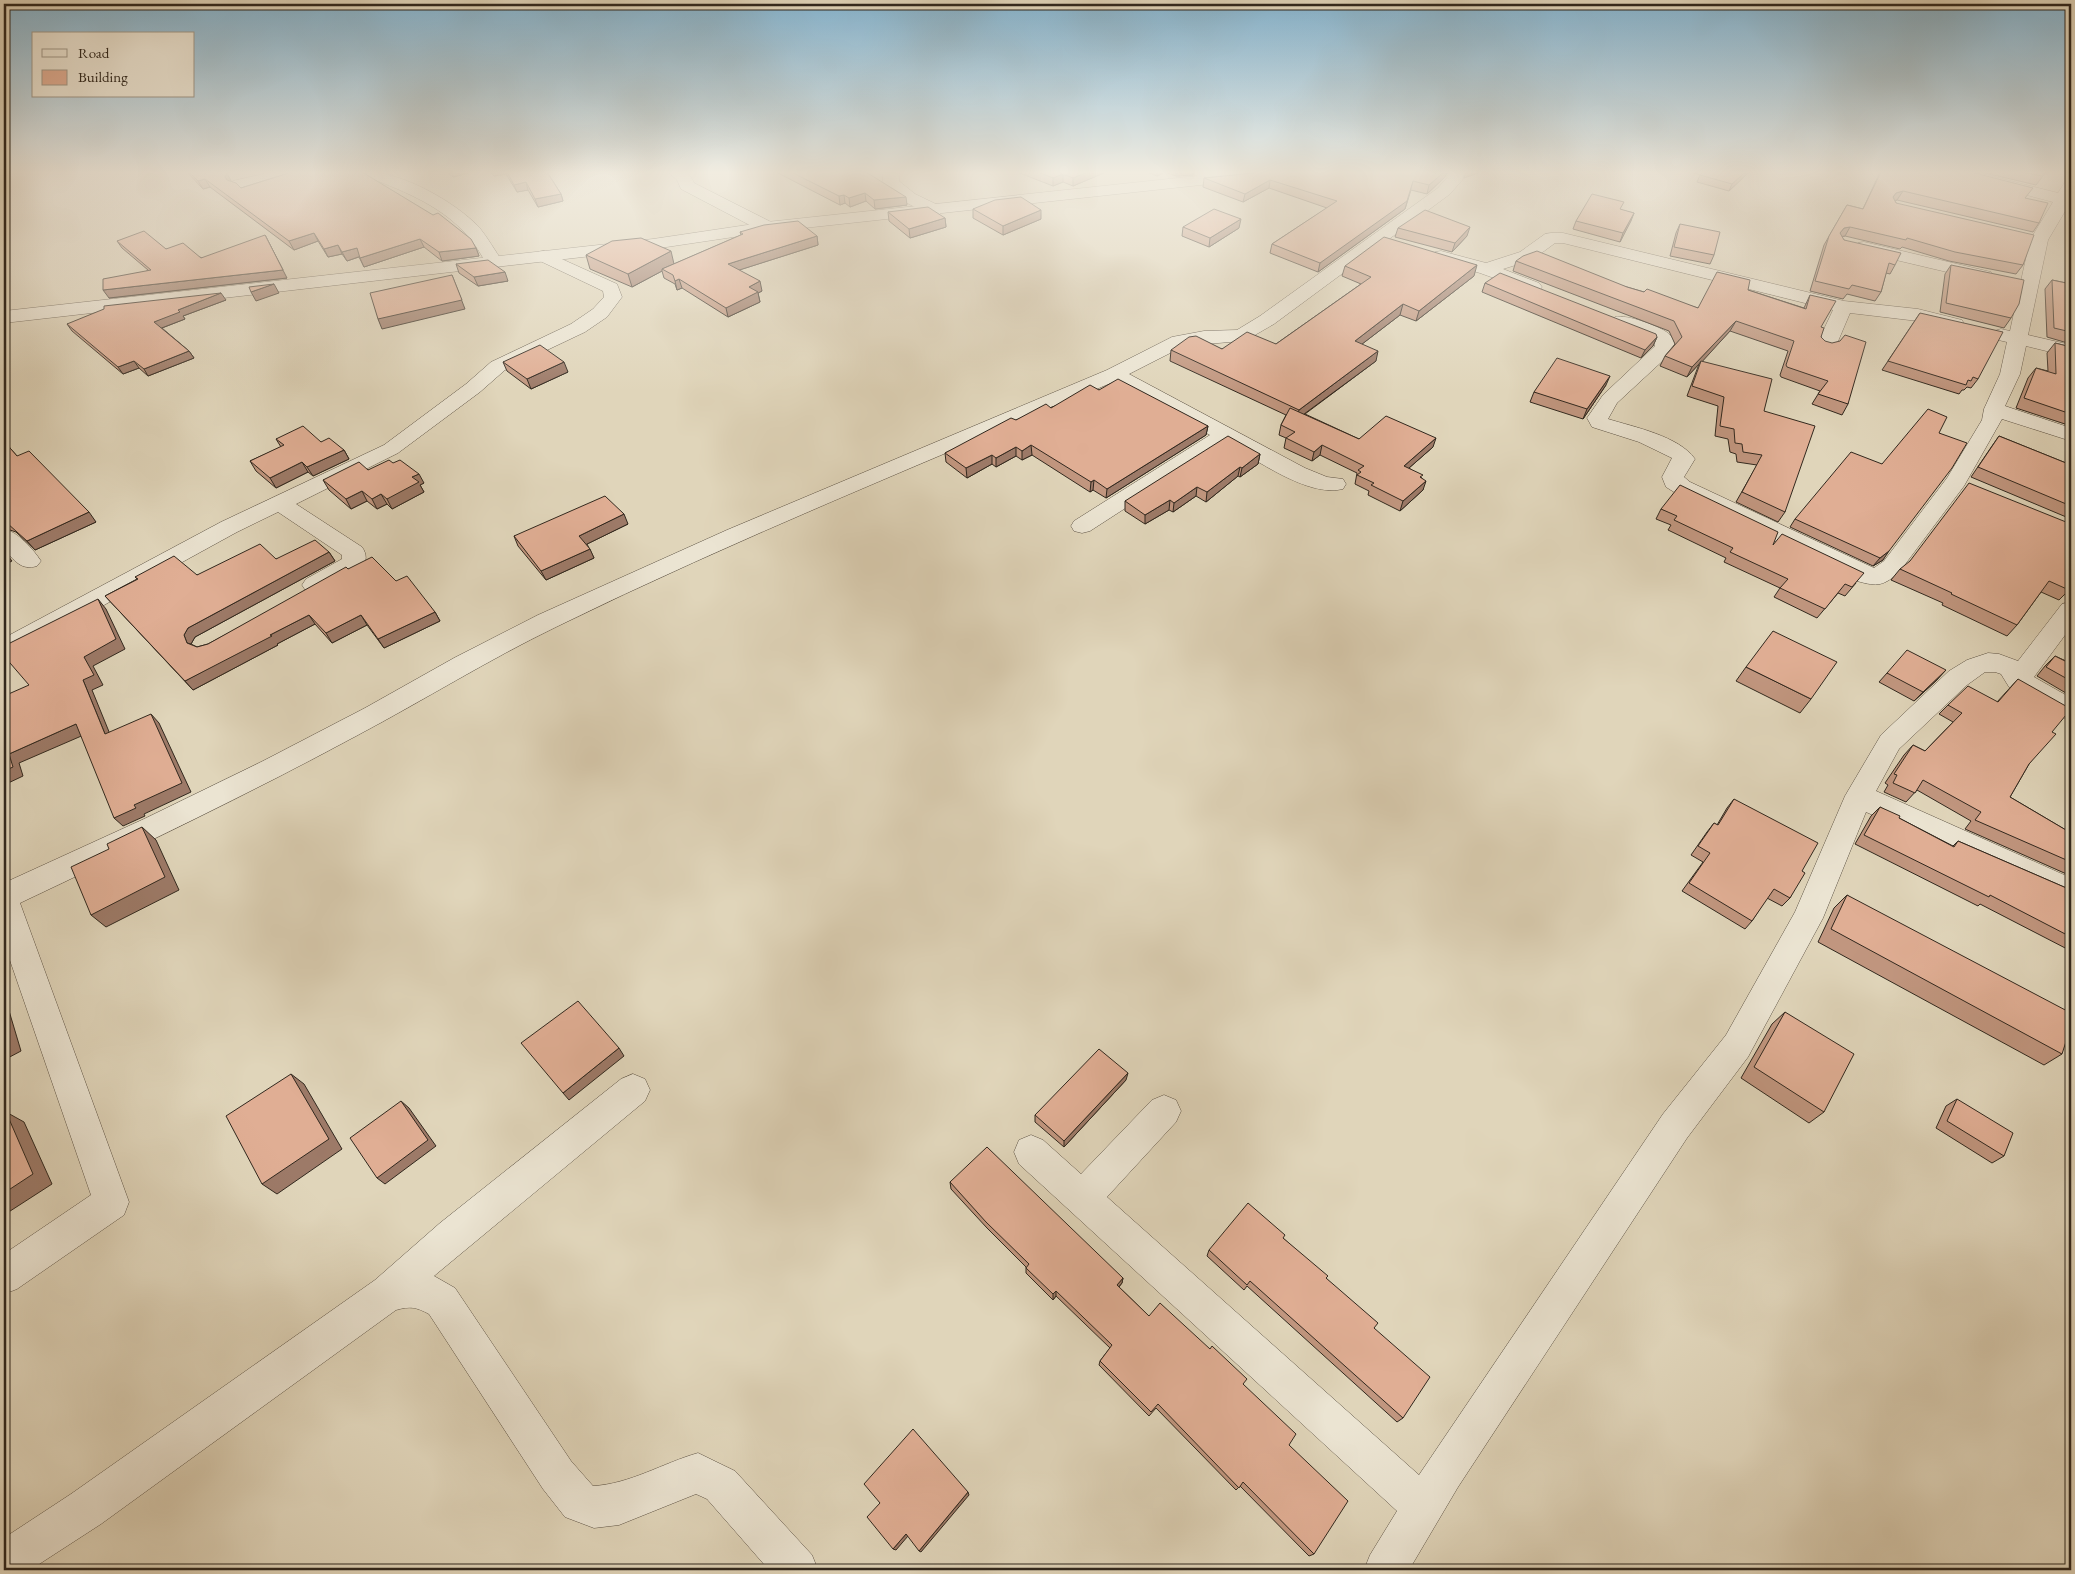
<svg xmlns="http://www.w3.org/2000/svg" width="2075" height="1574" viewBox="0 0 2075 1574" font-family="'EB Garamond',serif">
<rect width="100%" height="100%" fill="#e0d5ba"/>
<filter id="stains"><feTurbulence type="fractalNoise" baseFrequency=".004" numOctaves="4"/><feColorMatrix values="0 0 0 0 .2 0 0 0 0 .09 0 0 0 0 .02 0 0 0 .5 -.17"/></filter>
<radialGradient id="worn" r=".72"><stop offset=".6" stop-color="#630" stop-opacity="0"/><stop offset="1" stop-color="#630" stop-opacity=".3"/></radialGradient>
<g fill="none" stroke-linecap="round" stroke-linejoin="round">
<!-- minor casing -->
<g stroke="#5d5345" stroke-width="1">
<path id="minor" d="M272,172h26l-2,3 -57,14 -6,-2 -2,-3 2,-3z
M360,172c36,-4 94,29 119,55 9,11 16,24 24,35l-3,4 -6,1 -6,-1c-7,-11 -13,-23 -22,-32 -27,-30 -67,-45 -104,-59z
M668,172c12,-1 21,-2 26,11l79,40 2,4 -2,4h-12l-80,-42 -4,-9z
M883,172h16v9l16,13 25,12 2,4 -2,4c-12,2 -51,-18 -56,-30 -2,-3 -1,-8 -1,-12z
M1193,172c10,-1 24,-3 31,6l-2,3c-9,3 -23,-2 -29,-9z
M1448,172h16l-1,7 -13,15 -176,130 -26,15 -7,2 -57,5 -55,28 176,94 22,9 16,2 3,5 -3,5c-35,9 -87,-30 -117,-46l-136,88 -8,2 -8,-2 -3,-5 3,-5 136,-86 -97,-53c-186,80 -375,156 -557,245 -68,33 -132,73 -198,108 -111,60 -224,114 -338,168l109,299 -5,13 -107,74 -13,5v-40l87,-59 -87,-252v-60l140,-64 119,-58 102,-53 89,-50 84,-43 189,-85 380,-160 65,-33 32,-6 33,-1 23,-14 178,-128 9,-10z
M1950,172h25l83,21 7,-11 6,-2v21l-23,39 -20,95 43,10v12l-45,-11 -6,28 -15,32 66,22v13l-69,-22 -38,67 -64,85c-16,15 -22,16 -43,10l-183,-89 -8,-5 -4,-10 10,-19 -33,-16 -47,-15 -5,-9 16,-23 52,-49 -3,-7 -37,-14 -2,-4 2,-4c11,-3 48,10 55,18 3,3 4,7 5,11l-5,8 -53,49 -9,16c26,8 71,17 87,40l-11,18 6,5 184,86 10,-7 63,-83 35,-58 2,-11 16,-35 7,-32 -13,-3 -2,-4 2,-4 7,-2 9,2 20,-91 23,-38 -101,-27z
M1551,233h12l281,68 74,8 44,11 2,4 -2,4 -7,2 -37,-9 -68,-8 -14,33 -3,4 -7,2 -7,-2 -3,-4 17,-36 -270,-67h-8l-23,17 -29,9 36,14 3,4 -3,4 -6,1 -53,-19 -45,-13 -3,-4 3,-4 6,-1 45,12 34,-11 25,-18z
M1864,242l127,30 3,4 -3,4 -6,1 -127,-30 -3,-4 3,-4z
M544,251l73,33 5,13 -15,20 -22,15 -80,38 -25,22 -82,61 -102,51 66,43c5,7 5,14 0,21 -16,10 -37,28 -56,23l-4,-6 4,-6 36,-20v-4l-64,-43 -41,20 -224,123 -9,3v-20l217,-116 163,-77 82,-61 25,-22 80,-38 22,-15 11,-12 -1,-6 -65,-31 -3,-4 3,-4z
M4,529c14,3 29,20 37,32l-4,5c-16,5 -23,-6 -33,-17z
M2071,602v25l-37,50 37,21v22l-9,-3 -53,-30 -8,-13 -6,-2h-10l-18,13 -68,64 -23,42 195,87v25l-205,-91 -43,106 -75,139 -61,81 -229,349 -49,83h-45l6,-15 27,-44 -378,-347 -5,-12 5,-12 12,-5 12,5 38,34 71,-74 12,-5 12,5 5,11 -5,11 -69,75 312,278 244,-361 63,-79 69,-123 50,-116 36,-61 68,-64 18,-11 21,-7 11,1 19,7 44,-57z
M633,1074l12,5 5,11 -5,11 -211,175 21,12 116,173 22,25c37,-2 70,-23 105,-33l37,18 77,84 6,15h-49l-62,-71 -11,-5 -77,31 -25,3 -29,-11 -22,-28 -114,-175c-13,-7 -19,-8 -33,-4l-295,214 -71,46h-26v-32l67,-44 304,-214 65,-57 181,-144z"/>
</g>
<!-- tertiary casing -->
<g stroke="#5d5345" stroke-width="1">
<path id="tertiary" d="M1234,172h48l-2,3 -6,2 -507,55 -114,17 -649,74v-12l649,-72 114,-17z"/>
</g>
<!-- minor -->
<use href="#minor" fill="#ebe4d2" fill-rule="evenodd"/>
<!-- tertiary -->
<use href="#tertiary" fill="#ebe4d2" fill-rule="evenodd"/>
</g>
<!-- wall -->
<path fill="#c1967f" stroke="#31281e" d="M187,172h39l5,9 10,7 51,-16h72v1l112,75 3,8 -37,5 -18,-14 -60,20 -5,-10 -12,4 -5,-7 -14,3 -10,-16 -24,9 -84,-63 -7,2z
M447,172h25l-19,5z
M491,172h56l14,22 2,7 -25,6 -10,-17 -11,2 -11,-18 -12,2z
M776,172h90l41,33 -32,4 -9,-8 -16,6 -5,-4 -5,2z
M1017,172h89l-33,14 -10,-4 -10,4z
M1147,172h46v3l-17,1 -11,-4 -8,4z
M1265,172h182l-2,5 -18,17 -16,-4 -6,19 -87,63 -48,-19 2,-9 55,-36 -58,-20 -26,14 -40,-15 1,-9z
M1690,172h59l-20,19 -32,-9 3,-7z
M1880,172h91l55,26 13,25 -6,9 -136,-32 -2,1 1,2 127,62 -7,9 -67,-13 -47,-14 -2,2 -55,-13 -3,1 2,3 51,25 -5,9 -4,-1 -5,19 -6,9 -28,-7 -4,5 -33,-8 14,-46 23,-40 16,4z
M1981,172h65l-10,13z
M973,209l68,10 -38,16 -30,-17z
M1621,210l13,3 -14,29 -47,-13 3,-8z
M888,212l57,6 1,9 -36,11 -21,-17z
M1680,224l34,31 -4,9 -40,-8 6,-23z
M1183,227l56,1 -30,19 -27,-11z
M1398,228l69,8 -15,16 -57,-15z
M740,232l77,4 1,9 -79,25 23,21 -4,2 2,9 -32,15 -46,-29 -5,2 -2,-6 -11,-6 -2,-7 -30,16 -42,-18 -4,-14 88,9 67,-29z
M117,241l49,8 121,29 -178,20 39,-28 -26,-22z
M1516,261l111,26 71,21 50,-18 56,18 6,-13 11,32v10l27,67 -6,11 -30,-11 8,-13 -39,-14 -1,-2 8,-24 -58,-20 -28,30 62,50 21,101 -7,10 -42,-20 21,-37 -20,-3 -1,-8 -6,-2 -2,-13 -13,-3 3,-30 -31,-10 12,-32 -12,13 -27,-11 5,-10 10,-12 -6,-13 -156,-60z
M456,264l52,17 -30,5 -19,-13z
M1951,265l60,53 -7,10 -64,-16 5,-38z
M1345,266l129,10 -58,45 -16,-6 -38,29 14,17 -71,53 54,25 74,8 -24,21 13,10 1,12 -23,21 -32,-16 1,-4 -14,-7 2,-11 -37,-18 -8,6 -28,-13 2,-10 -7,-3 2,-10 5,-10 -116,-54 1,-11 51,-1 54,-5 85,-60 -19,-8z
M2052,280l19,4v60l-24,-7 -2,-48z
M1485,283l172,54 -4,9 -12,12 -159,-66z
M226,300l-43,16 2,3 -23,9 27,23 5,7 -46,18 -9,-8 -16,6 -51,-43 -5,-7z
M1920,313l58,66 -7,9 -4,-1 -3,3h-2l-3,4 -77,-24z
M2055,343l16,4v79l-55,-18 12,-30 8,-10 12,3 -1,-18z
M503,362l65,10 -37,17 -24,-18z
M1606,385l-23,34 -53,-17 4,-10z
M1099,390l109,36 -2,9 -100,63 -13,-8 -3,2 -58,-37 -10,5 -6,-4 -20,11 -4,-3 -25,14 -21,-16 -1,-9 71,-33z
M1939,433l-56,127 -10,6 -83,-39 5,-8 87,-55z
M1999,436l72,29v54l-100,-42 21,-31z
M276,439l45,3 23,8 5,9 -36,17 -5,-4 -32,16 -20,-17 -6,-10 31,-14z
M4,441l13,15 79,66 -61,28 -19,-18 -12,-4z
M1260,454l-2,10 -18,13 -2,-1 -32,26 -10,-6 -23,16 -4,-2 -24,14 -20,-13v-10z
M368,470l56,13 -4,2 4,7 -32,17 -5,-5 -10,5 -10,-8 -16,8 -22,-19 -6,-10z
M1661,509l112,36 83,38 -11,13 -7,-3 -21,25 -43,-21 6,-9 -56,-26 2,-4 -58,-28 3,-5 -15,-6z
M628,524l-41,20 7,14 -48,22 -28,-34 -4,-10z
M2071,524l-2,66 -10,10 -18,-8 -24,33 -10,11 -65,-31 1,-2 -52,-23 9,-11z
M329,552l6,9 -140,76 -4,7 6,3 11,-3 140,-75 48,12 39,31 5,9 -56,27 -17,-23 -35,18 -17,-19 -38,20 1,1 -85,45 -88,-94 32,-17 -2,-2 62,-2 79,-16z
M2071,653v43l-34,-20 8,-10 10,-10 11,5z
M1746,667l65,32 -11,14 -64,-32z
M1887,673l50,7 -23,21 -35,-19z
M2018,679l34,53 -23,32 -19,33 61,36v43l-106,-47 6,-8 -54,-31 -11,12 -22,-10 4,-7 -3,-2 19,-28 9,-10 12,6 28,-29 -14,-8 9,-9 49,-3z
M1734,799l68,72 -12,27 -8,8 -15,-8 -15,23 -7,8 -63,-38 21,-29 -12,-7 16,-23 7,-9 3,2 10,-17z
M1880,807l19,11 54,28 5,-5 113,49v61l-91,-47 -2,2 -123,-62 16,-28z
M1847,895l215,159 -18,11 -226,-123 16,-34z
M1785,1012l39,100 -15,11 -68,-45 31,-54z
M1126,1080l-62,67 -29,-25v-7z
M1957,1099l47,57 -12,7 -56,-35 10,-22z
M950,1182l173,96 -1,5 -3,4 30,29 94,68 46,61 25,109 -5,2 -69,-70 -4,4 -80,-82 -7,8 -50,-51 1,-4 10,-13 -54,-52 -3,4 -27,-27v-6l-39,-39 -36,-39z
M1283,1238l43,40 48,50 29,90 -6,4 -150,-136 -3,4 -37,-34 2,-6z"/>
<!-- shaded-wall -->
<path fill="#9d7a68" stroke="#31281e" d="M451,172h21l-19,5z
M492,172h14v2l-12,2z
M1088,172h18l-33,14v-8z
M1157,172h8l-8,4z
M1176,172h17v3l-17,1z
M1444,172h3l-2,5 -18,17 2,-9z
M1466,172h15l-17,6z
M1745,172h4l-20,19 3,-7z
M227,173l4,8 -2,4 -4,-8z
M1063,174v8l-10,4v-8z
M205,179l5,8 -7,2 -5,-8z
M1270,180l-1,8 -26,14 2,-8z
M1413,181l-8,28 -87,63 2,-9z
M526,182l2,8 -11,2 -3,-7z
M1903,191l-6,9 -7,2 3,-5 3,-4z
M865,193l1,8 -16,6 -1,-9z
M561,194l2,7 -25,6 -3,-8z
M844,195l1,8 -5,2 -1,-9z
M906,197l1,8 -32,4 -1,-9z
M1041,210v9l-38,16v-9z
M1634,213l-3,8 -11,21 3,-9z
M945,218l1,9 -36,11 -1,-9z
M1241,219l-2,9 -30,19 1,-9z
M1470,227l-3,9 -15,16 3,-9z
M1850,227l-5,9 -6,1 1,-4 4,-5z
M314,233l4,8 -24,9 -5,-9z
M265,235l22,43 -178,20 -6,-8 180,-20z
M817,236l1,9 -88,28 -2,-9z
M420,239l4,8 -60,20 -4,-9z
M338,245l4,9 -14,3 -4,-8z
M357,248l4,8 -14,5 -5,-9z
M476,248l3,8 -37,5 -3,-9z
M671,251l3,13 -12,5v2l-30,16 -4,-13z
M1477,265l-3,11 -58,45 3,-10z
M505,272l3,9 -30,5 -4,-9z
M452,275l13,34 -83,20 -4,-10z
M679,279l3,9 -5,2 -2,-9z
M760,281l2,10 -4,2 2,9 -32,15 -2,-9 23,-21z
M274,284l5,9 -23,8 -5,-9z
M221,293l5,7 -43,16 2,3 -26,10 -5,-7 24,-12z
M1403,304l-3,11 -47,36 2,-10z
M1736,321l-6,10 -30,33 1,-3 -2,3 -12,13 5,-10z
M1657,337l-4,9 -12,12 4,-8z
M189,351l5,7 -46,18 -4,-7z
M1378,351l-2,10 -80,59 3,-10z
M134,361l5,7 -16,6 -5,-7z
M564,362l4,10 -37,17 -4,-10z
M1610,376l-4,9 -23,34 4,-10z
M1208,426l-2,9 -100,63 1,-9z
M1436,438l-3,9 -32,28 3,-9z
M1031,445l1,10 -10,5v-9z
M1322,445l-2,10 -8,6 2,-9z
M1016,447v9l-20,11v-9z
M344,450l5,9 -36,17 -6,-9z
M1260,454l-2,10 -18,13 2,-9z
M992,455v9l-25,14 -1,-10z
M302,462l6,10 -32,16 -6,-10z
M1240,467l-2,9 -32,26 1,-10z
M419,474l5,9 -4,2 4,7 -32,17 -5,-10 25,-22z
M1094,480l-1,10 -3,2 1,-10z
M1426,481l-3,9 -23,21 3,-10z
M1197,487l-1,9 -23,16 1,-9z
M362,491l5,10 -16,8 -5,-10z
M381,494l6,10 -10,5 -5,-10z
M1170,500l-1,10 -24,14v-9z
M89,512l7,10 -61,28 -8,-9z
M624,514l4,10 -45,22 -4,-10z
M590,549l4,9 -48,22 -5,-9z
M4,551l8,10 -8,4 5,6 -5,2z
M1889,551l-6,9 -10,6 7,-8z
M329,552l6,9 -140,76 -4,7 -4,-1 -3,-8 4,-7z
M98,599l8,10 19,40 -32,17 10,19 -11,5 22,54 -9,-10 -22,-54 1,-23z
M435,612l5,9 -56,27 -6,-9z
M309,615l6,9 -38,20 1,1 -85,45 -8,-9 85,-46z
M361,615l6,10 -35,18 -6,-10z
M1946,670l-9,10 -23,21 9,-9z
M151,714l8,9 32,69 -47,22 1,2 -22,10 -9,-8 20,-13z
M76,724l10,10 -67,29 4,13 -19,9v-14l5,-17z
M142,827l14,13 23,50 -73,37 -15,-12z
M4,994l17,57 -17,9z
M619,1048l5,8 -55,44 -6,-7z
M1128,1073l-2,7 -62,67v-6z
M291,1074l13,10 38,65 -65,45 -15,-10z
M401,1101l8,7 27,38 -51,38 -8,-6z
M6,1112l18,10 28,62 -48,31z
M1123,1278l-1,5 -6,7 1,-5z
M1056,1291v5l-3,4v-6z
M968,1492l1,3 -48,57 -2,-1z
M906,1534l2,2 -12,14 -3,-1z"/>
<!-- building -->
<path fill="#e0ae94" stroke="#31281e" d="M189,172h37l1,1 -2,4 2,3 9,3 5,5 51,-16h70l71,43 5,-2 33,26 5,9 -37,4 -19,-13 -60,19 -3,-10 -15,4 -4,-7 -14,4 -10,-16 -25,8 -84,-62 -7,2z
M507,172h40l14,22 -26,5 -9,-17 -12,3z
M791,172h75l40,25 -32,3 -9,-7 -16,5 -5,-3 -5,1z
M1038,172h50l-15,6 -10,-4 -10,4z
M1265,172h179l-15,13 -16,-4 -6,20 -87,62 -48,-19 65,-43 -67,-21 -25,14 -41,-16z
M1703,172h42l-13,12 -32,-9z
M1881,172h90l62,16 -8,10 23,5 -9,20 -136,-32 -7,2 -3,4 3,6 138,32 -11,30 -68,-13 -48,-14 -1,2 -56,-13 -6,1 -4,5 4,7 57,13 -6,12 -6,-2 -8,29 -29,-7 -3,4 -34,-8 14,-45 18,-31 16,4z
M2022,172h23l-3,4z
M1592,194l32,8 -4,7 14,4 -11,20 -47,-12z
M1021,197l20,13 -38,16 -30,-17 22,-9z
M928,207l17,11 -36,11 -21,-17z
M1214,209l27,10 -31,19 -27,-11z
M1425,210l45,17 -15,16 -57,-15z
M798,221l19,15 -89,28 32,17 -11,6 9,5 -32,16 -47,-29 -4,2 -2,-6 -11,-6 81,-35 -3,-2 24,-7z
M1680,224l40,8 -6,23 -40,-8z
M144,231l22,18 17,-6 18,15 64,-23 18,35 -180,20v-11l48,-9 -34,-29z
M1384,237l93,28 -58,46 -16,-7 -48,37 23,10 -79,59 -128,-60 18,-13 7,-1 26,13 25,-17 29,12 95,-67 -26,-11z
M641,238l30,13 -43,23 -42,-19 26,-14z
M1537,251l90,36 17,5 3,-3 51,19 19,-36 33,8 -2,10 58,19 4,-14 26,6 -15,26 3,1 -3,9 4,4 7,2 8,-2 5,-6 21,7 -18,62 -30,-10 10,-13 -41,-14 -1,-2 8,-24 -58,-20 -44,46 -27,-11 17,-19 -8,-16 -158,-60 7,-5z
M488,260l17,12 -31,5 -18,-13z
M1951,265l73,15 -5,24 -8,14 -65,-15z
M1500,273l156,61 1,3 -12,13 -160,-67z
M452,275l10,25 -84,19 -8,-26z
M2052,280l19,4v48l-17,-4z
M274,284l-23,8 -2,-5z
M221,293l-43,17 2,2 -26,10 35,29 -45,18 -10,-8 -16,6 -51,-43 37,-15v-3z
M1920,313l83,19 -25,47 -5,-2 -2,4 -3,-1 -2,5 -78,-24z
M2055,343l16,4v67l-47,-16 12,-30 20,6z
M540,345l24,17 -37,17 -24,-17z
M1557,358l53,18 -23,33 -53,-17z
M1701,361l71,18 -8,32 51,15 -30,86 -43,-20 20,-37 -19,-3 -1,-8 -7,-1 -1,-14 -14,-3 4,-29 -32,-11z
M1118,379l90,47 -101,63 -13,-9 -3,2 -60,-37 -9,6 -6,-4 -20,11 -4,-3 -26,13 -21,-15 66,-35 5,2 30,-16 5,4 39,-23 9,5z
M1290,408l69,31 27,-23 50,22 -32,28 19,9 -3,2 6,4 -23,20 -32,-16 3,-2 -17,-8 4,-3 -3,-2 6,-4 -42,-21 -8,7 -28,-14 9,-6 -14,-7z
M1928,409l19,8 -8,16 28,10 -15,25 -63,83 -9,7 -85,-39 56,-67 31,12z
M303,426l18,16 8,-4 15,12 -37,17 -5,-5 -32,16 -20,-17 34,-16 -8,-6z
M1228,436l32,18 -18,14 -2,-1 -33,25 -10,-5 -23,16 -4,-3 -25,15 -20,-14z
M1999,436l72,29v41l-93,-39z
M4,441l13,15 12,-5 60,61 -62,29 -20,-18 -3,-2z
M389,460l4,3 7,-3 19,14 -7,3 7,5 -32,17 -6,-5 -9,5 -10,-8 -16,8 -23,-19 36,-18 9,8z
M1969,483l102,41v62l-2,4 -20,-9 -32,44 -66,-31 1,-1 -52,-24 10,-8z
M1680,485l98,47 -5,13 9,-11 82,39 -12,14 -7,-3 -20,25 -45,-21 8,-9 -58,-27 3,-4 -59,-28 3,-4 -16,-7z
M605,496l19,18 -45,22 11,13 -49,22 -27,-35z
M315,540l14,12 -141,76 -4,7 3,8 10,4 11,-3 138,-77 2,2 24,-12 24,24 11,-5 28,36 -57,27 -17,-24 -35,18 -17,-18 -39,20 2,1 -87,45 -80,-85 33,-17 -3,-2 39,-21 23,19 63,-31 16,15z
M98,599l18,40 -32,18 10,18 -11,5 22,54 46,-20 31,69 -48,22 2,3 -22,10 -38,-94 -67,30 4,13 -9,4v-75l25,-11 -25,-29v-10z
M1773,631l64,31 -26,37 -65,-32z
M1907,650l39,20 -23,22 -36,-19z
M2055,656l14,7 2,-4v22l-25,-14z
M2018,679l53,30 -19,23 4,2 -27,30 -19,33 61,36v29l-96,-42 6,-8 -58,-32 -8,13 -22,-10 4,-8 -3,-1 19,-29 12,6 37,-38 -14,-8 20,-19 30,16z
M1734,799l84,44 -16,28 3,2 -15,25 -16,-9 -22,32 -63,-38 21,-30 -12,-7 16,-23 4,2z
M1880,807l20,9 -1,2 55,29 4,-6 113,49v47l-81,-42 -1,2 -125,-62z
M142,827l23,50 -74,38 -20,-48 38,-18 -2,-5z
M1847,895l224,118v13l-9,28 -231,-125z
M578,1001l41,47 -56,45 -42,-50z
M1785,1012l69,42 -30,58 -70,-45z
M4,1027l5,16 -5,3z
M1099,1049l29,24 -64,68 -29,-26z
M291,1074l38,65 -67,45 -36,-68z
M1957,1099l56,34 -9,23 -57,-35z
M401,1101l27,39 -51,38 -27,-40z
M6,1112l27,62 -29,19v-80z
M987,1147l136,131 -6,7 32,31 11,-13 50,46 2,-3 35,33 -4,5 53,50 -7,11 59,56 -34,53 -71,-72 -4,6 -81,-84 -7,8 -51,-51 12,-16 -56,-54 -3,3 -27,-26 3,-4 -43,-42 -36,-40z
M1248,1203l37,32 -2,3 45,38 -2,2 52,45 -4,5 56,49 -27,41 -153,-137 -3,4 -38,-35z
M913,1429l55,63 -49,59 -13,-17 -13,15 -26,-32 13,-14 -16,-19z"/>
<!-- sky -->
<linearGradient id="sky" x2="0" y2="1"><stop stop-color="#86b6d2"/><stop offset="0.44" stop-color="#f1ece0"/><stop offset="1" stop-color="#f1ece0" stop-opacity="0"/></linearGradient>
<rect width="2075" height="392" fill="url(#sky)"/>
<!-- margin -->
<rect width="2075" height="1574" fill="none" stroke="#e0d5ba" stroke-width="20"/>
<rect x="5" y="5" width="2065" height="1564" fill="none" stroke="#31281e" stroke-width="2.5"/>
<rect x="10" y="10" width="2055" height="1554" fill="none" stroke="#31281e"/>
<!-- legend -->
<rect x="32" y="32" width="162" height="65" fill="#ebe4d2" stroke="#a1998a"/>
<rect x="42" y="49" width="25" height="8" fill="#ebe4d2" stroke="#a1998a"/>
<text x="78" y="58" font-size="15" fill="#31281e">Road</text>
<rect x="42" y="70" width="25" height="15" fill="#e0ae94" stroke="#a1998a"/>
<text x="78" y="82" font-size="15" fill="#31281e">Building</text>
<rect width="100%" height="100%" filter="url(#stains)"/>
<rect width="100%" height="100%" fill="url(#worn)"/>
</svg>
